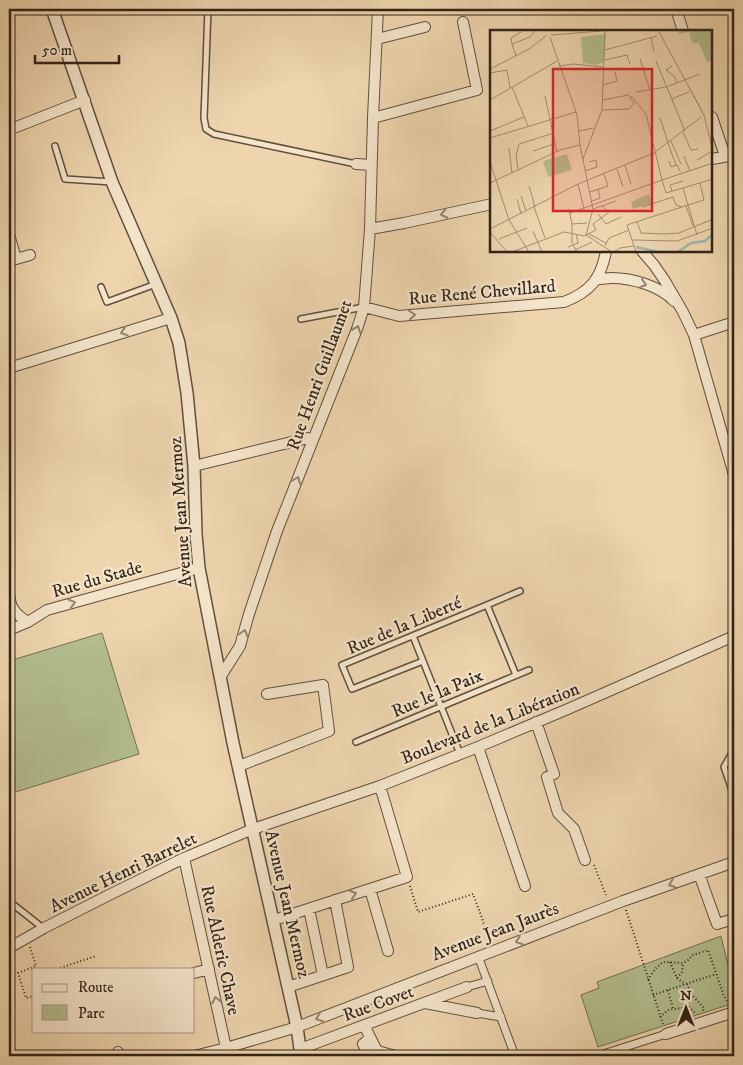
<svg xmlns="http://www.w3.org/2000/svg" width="743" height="1065" viewBox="0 0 743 1065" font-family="'IM FELL DW Pica',serif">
<rect width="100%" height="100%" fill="#eed5ae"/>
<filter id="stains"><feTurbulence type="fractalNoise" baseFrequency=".004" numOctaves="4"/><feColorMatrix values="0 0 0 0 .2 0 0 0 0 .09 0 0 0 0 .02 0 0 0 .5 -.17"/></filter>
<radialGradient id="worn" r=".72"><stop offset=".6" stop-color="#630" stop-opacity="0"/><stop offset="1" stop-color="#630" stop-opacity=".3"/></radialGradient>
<!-- green -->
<path fill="#b3be8f" stroke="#727154" d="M102,633l37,121 -130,40v-133z
M721,936l13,54v13l-136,44 -17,-52 18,-7 -2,-6z"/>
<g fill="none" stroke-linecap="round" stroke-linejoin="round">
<!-- service casing -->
<g stroke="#61503e" stroke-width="8">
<path id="service" d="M208,9l-4,109 2,11 8,5 142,30
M55,146l10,33 47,3
M101,287l6,15 49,-18
M301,319l63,-12
M487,605l33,-14
M413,636l47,118
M423,661l-71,28 -10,-24 145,-60 29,70
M356,742l173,-72
M734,752l-2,1 -8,14 10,29
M9,898l1,4 33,26"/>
</g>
<!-- pedestrian casing -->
<g stroke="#61503e" stroke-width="9">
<path id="pedestrian" d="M478,956l37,100
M467,987l21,-6
M477,1013l24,4
M597,1056l69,-22"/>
</g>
<!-- minor casing -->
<g stroke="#61503e" stroke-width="12">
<path id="minor" d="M676,9l7,22
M377,39l48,-12
M712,117l13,39
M373,118l104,-28 -14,-68
M11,129l74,-29
M712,159l22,-4
M356,164l15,1
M370,229l34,-6 88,-19
M9,234l7,25
M642,251l12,14 11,16 18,31 11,23 40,140
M9,261l21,-6
M595,280c6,-1 11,-2 17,-2 20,0 48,8 62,23
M364,307l35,9 165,-14c26,-10 37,-23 42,-51
M694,335l34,-11
M9,368l162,-50
M194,466l114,-28
M9,593c1,15 6,21 19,29
M9,630l19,-8 19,-12 152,-42
M221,676l19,-30 9,-32 28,-83 80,-202 7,-22 6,-78 3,-111 5,-109
M536,722l18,52 -7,3 11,36 16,16 11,31
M478,747l47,139
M239,766l90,-35 -6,-46 -56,9
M184,858l42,190
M699,874l18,50 17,-5
M370,889l18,62
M309,909l14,66
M274,920l133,-43 -27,-91
M9,948l35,-20 65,-33 75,-37 69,-29 127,-43 98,-39 90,-38 166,-73
M194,973l15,-4
M288,987l60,-20 -13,-67
M425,1003l52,10
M364,1025l13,26 19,5
M666,1034l68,-22
M300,1049l167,-62
M118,1052v4
M194,1056l32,-8 71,-21 326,-126 111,-39
M369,1056l-6,-12 7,-6"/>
</g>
<!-- tertiary casing -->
<g stroke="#61503e" stroke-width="14">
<path id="tertiary" d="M52,9l60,173 59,136 8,25 8,50 7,73 2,68 3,34 34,175 64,284 3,22 -1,7"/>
</g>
<!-- path -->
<path stroke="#322419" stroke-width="2" stroke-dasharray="1 2.5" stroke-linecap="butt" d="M594,865l12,30
M410,886l8,26 55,-18 9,24 7,24
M626,910l37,114
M30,947l6,19 -18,7 8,25 8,-2
M670,962l7,16 5,-6 1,-9
M57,969l39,-13
M677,978l8,6
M648,980l7,-11 8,-7 20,1 5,-3 5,-5 15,-5 16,46 4,7
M687,984l5,11 12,13 -1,3
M668,990l5,19
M653,995l63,-21
M660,1017l8,-7 21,-3 6,6"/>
<!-- service -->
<use href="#service" stroke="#f4e4ca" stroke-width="5"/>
<!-- pedestrian -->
<use href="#pedestrian" stroke="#f4e4ca" stroke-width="7"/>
<!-- minor -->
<use href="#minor" stroke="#f4e4ca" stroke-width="10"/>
<!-- tertiary -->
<use href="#tertiary" stroke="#f4e4ca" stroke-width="11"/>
</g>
<!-- one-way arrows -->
<defs><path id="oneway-chevron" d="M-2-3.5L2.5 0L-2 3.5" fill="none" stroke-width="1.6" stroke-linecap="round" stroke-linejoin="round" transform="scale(1.25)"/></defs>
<g stroke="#938472">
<use href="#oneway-chevron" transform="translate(444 214) rotate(168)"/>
<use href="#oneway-chevron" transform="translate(643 284) rotate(18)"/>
<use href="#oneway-chevron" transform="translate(412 315) rotate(-5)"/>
<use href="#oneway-chevron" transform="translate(357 329) rotate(-70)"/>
<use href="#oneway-chevron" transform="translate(124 332) rotate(162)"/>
<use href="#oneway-chevron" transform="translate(297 480) rotate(-69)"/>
<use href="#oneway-chevron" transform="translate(72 603) rotate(-16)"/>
<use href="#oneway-chevron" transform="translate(244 633) rotate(-75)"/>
<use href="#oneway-chevron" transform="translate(672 884) rotate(161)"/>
<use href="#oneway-chevron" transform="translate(353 894) rotate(-18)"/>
<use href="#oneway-chevron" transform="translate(519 941) rotate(159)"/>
<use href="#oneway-chevron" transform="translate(216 1000) rotate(-102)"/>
<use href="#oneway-chevron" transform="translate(319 1018) rotate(159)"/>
</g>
<g text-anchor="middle" stroke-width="4.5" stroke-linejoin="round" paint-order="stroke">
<!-- street labels -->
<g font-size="18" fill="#322419" stroke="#f4e4ca">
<text transform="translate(482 292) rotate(-5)" y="6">Rue René Chevillard</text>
<text transform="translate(319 375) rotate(-70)" y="6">Rue Henri Guillaumet</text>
<text transform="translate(180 512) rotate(-94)" y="6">Avenue Jean Mermoz</text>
<text transform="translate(97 579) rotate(-16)" y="6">Rue du Stade</text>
<text transform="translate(404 625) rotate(-23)" y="6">Rue de la Liberté</text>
<text transform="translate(437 693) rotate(-23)" y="6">Rue le la Paix</text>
<text transform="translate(490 723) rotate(-22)" y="6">Boulevard de la Libération</text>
<text transform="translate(123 872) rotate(-26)" y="6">Avenue Henri Barrelet</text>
<text transform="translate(288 904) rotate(77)" y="6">Avenue Jean Mermoz</text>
<text transform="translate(495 931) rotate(-21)" y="6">Avenue Jean Jaurès</text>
<text transform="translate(221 950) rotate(78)" y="6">Rue Alderic Chave</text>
<text transform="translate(378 1003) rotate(-20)" y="6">Rue Covet</text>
</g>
</g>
<!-- overview -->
<g transform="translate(490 30)">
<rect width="222" height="222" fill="#eed5ae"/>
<path d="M188,0h34v31l-5,1 -8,-19h-7l-3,-11 -10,2zM116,4l-2,28 -8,3 -13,-2 -2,-26zM77,124l5,16 -24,7 -5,-16zM159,164l3,9 -19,6 -2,-7z" fill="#b3be8f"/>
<path fill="none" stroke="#99b8ad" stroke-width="2.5" d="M146,217l23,5M188,222l13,-9 14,-2 8,-7"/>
<path fill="none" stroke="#a38e72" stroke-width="1" d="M168,0l46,85 9,36M61,5l62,-5M60,7l27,78 3,30 13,64 -7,26 26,17M161,7l3,15M22,14l-1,-6 10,-6M115,20l52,-14M26,26l-4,-12 18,-7 6,-7M150,29l10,31M115,30l22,-5 3,9M166,31l29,70M69,36l14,-2 31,3M182,36l-6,4 8,6 3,7M0,39l39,-20 18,-14M0,43l17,-3 3,18M113,55l14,-4 -2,-9M22,57l16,39M201,61l11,20M146,62l30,-5 34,-13M55,66l12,56M181,69l18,-7M0,70l67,-39M112,80l27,-1 5,-6 -6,-8 -25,5M170,88l8,24M0,101l34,-14M89,101l15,-3M193,102l8,18 7,-1M0,108l86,-26M181,111l10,23M178,113l8,22M19,118l3,25M43,121l21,-7M194,126l6,15M93,129l19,-49 3,-80M207,130l15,-9M179,131l2,6 6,-2 3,6M0,132l19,58 20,32M223,133l-51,17 4,13 47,-14M135,135l6,19M28,139l-2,-13 3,-12 35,-11M127,139l6,18M95,141l12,-4 -1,-7 -7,2M0,153l70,-33 20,-5M88,154l6,25M39,156l6,21M182,161l-2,-6 13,-4M100,162l18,-6 -4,-12M31,166l5,15M27,169l4,15M102,171l8,-3 -2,-9M196,176l7,20M44,177l11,31M152,177l31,-10 3,8 6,2M79,179l3,15M103,179l23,-8M80,183l92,-33 -16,-66 -15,-18M108,184l8,10 15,-7M147,192l4,11 24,1 14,-1 34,-14M0,199l88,-45 76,-31 47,-36M106,200l-3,-6 16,-12 -7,-6M43,201l9,21M0,202l17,20M99,204l17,9M207,205l-9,-30 16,-5 -4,-17M9,209l28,-11M142,210l45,1 36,-13M115,216l4,-8 20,-8M78,217l10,-4 -2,-9M85,220l17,-8M22,222l52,-20 20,4 12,-6M87,222l-5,-9v-19l15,-1M124,222l6,-4 14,-2M146,222l-9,-27 61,-20 -5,-17"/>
<path fill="#d62828" fill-opacity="0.15" stroke="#d62828" stroke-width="2.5" d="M63,39h99v142h-99z"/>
<rect width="222" height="222" fill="none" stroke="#322419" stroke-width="2.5"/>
</g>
<!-- margin -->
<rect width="743" height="1065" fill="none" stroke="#eed5ae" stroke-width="30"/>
<rect x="10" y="10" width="723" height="1045" fill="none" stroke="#322419" stroke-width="2.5"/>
<rect x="15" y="15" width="713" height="1035" fill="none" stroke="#322419"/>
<!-- legend -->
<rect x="32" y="968" width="162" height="65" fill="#f4e4ca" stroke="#a69783"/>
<rect x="42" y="984" width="25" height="8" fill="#f4e4ca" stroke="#a69783"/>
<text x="78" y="992" font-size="15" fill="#322419">Route</text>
<rect x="42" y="1005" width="25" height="15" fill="#b3be8f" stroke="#a69783"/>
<text x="78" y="1018" font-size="15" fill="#322419">Parc</text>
<!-- north arrow -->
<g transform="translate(686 1008)" stroke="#f4e4ca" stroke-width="4" paint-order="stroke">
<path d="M0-4L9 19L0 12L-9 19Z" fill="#322419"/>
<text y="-8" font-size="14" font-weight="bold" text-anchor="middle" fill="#322419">N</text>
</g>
<!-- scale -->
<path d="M35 55v8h84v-8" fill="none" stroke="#322419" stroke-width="2.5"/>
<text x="42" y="55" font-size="15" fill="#322419" stroke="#f4e4ca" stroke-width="4" paint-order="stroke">50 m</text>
<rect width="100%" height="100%" filter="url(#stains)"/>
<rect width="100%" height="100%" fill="url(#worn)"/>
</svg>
